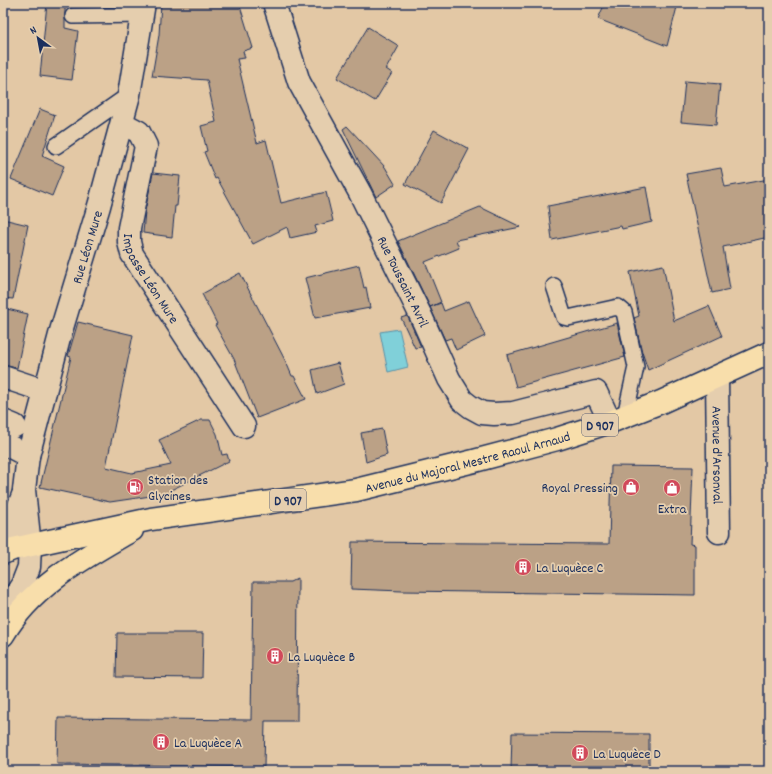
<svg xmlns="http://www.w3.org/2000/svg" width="772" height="774" viewBox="0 0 772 774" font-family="Dekko,sans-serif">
<rect width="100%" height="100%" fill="#e3c8a5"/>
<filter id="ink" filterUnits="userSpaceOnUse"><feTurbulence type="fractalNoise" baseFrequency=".025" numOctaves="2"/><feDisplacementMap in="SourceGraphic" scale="8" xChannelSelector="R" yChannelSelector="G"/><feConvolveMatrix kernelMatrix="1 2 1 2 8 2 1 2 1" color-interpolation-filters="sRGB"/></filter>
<g filter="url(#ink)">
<!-- water -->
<path fill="#80d0d9" stroke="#5890a8" d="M399,329l9,38 -20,5 -8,-40z"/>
<!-- building -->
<path fill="#bba186" stroke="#1b2f5e" d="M47,3h18v25l13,3 -6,49 -32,-4z
M161,3h78l14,45 -10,3 2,7 -8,1 20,84 9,-3 15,63 45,-11 7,29 -18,5 2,6 -27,6 -3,-11 -34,17 -36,-66 -2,1 -11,-27 3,-1 -6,-25 15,-4 -9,-42 -55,-4 7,-41z
M605,3h73l-11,43 -69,-27z
M368,27l31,19 -13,23 6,4 -17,28 -38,-23z
M685,81l35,3 -4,41 -35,-3z
M40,109l15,6 -13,41 22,10 -12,30 -41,-17z
M347,126l38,41 10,17 -19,13 -33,-68z
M434,130l35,19 -28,54 -36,-19z
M721,168l4,19 44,-8v58l-46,10 7,42 -18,4 -26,-119z
M153,173l27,3 -3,30h-2l-3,31 -29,-4 2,-22z
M646,187l6,35 -30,7 -1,-3 -69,14 -4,-34z
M480,207l41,20 -65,13 3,8 -34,14 16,40 -11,5 -32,-66z
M3,219l25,6 -15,74 -10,-1z
M359,265l5,23 2,-1 4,21 -55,10 -10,-40z
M663,265l11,56 35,-15 13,30 -74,34 -6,-18 -8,-34 5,-2 -9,-44z
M240,273l46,89 6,14h2l12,23 -49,19 -23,-59 -19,-34 2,-1 -15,-30z
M469,301l16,35 -29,14 -5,-12 -6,2 -15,-33 11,-4 3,8z
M3,308l25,6 -11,54 -14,-3z
M407,316l2,3 12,28 -6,1 -14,-30z
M78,322l55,13 -27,132 26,6 39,-8 -12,-25 42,-20h9l7,14 5,21 5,-1 2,7 -58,29v3l-61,9 -70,-15 31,-130 -3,-1z
M617,323l8,34 -109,30 -9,-32z
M338,363l6,21 -27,10 -5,-24z
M382,429l5,26 -21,7 -5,-29z
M611,466l82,1 -3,77 5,1v50l-293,-4 -51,-2 1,-47 257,2z
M298,578l-1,143h-32l-1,46 -207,-3 1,-46 193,2 2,-138h37z
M117,633h86l-1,45 -86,-1z
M512,733l137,1v37h-138z"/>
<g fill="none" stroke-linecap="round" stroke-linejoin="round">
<!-- lane casing -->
<g stroke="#1b2f5e" stroke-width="18">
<path id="lane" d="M73,16l71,-1
M56,146l73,-51
M554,286l10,31 4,1 50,-11 6,5 12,55 -11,49"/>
</g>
<!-- street casing -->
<g stroke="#1b2f5e" stroke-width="25">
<g id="street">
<path id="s1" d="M274,3l25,79 61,111 60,121 29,65 13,21 9,7 11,6 12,1 19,-1 83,-21 14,30"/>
<path id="s2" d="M122,123l17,9 7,14 -17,82v14l3,12 112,172"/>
<path d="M3,377l42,14"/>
<path id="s3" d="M717,377l2,155"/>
<path d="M3,421l12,5"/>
</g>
</g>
<!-- secondary casing -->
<g stroke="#1b2f5e" stroke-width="25">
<g id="secondary">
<path d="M3,443l25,13"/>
<path d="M3,546l20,-51"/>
<path id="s4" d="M3,613l19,-28 7,-18 1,-21 -6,-56 4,-34 33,-125 38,-125 30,-111 15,-92"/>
</g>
</g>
<!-- primary casing -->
<g stroke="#1b2f5e" stroke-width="25">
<g id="primary">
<path id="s5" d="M3,553l10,-4 138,-30 205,-29 118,-29 83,-22 53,-17 51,-20 108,-49"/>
<path d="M3,635c29,-50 81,-77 129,-105"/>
</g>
</g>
<!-- path -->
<path stroke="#1b2f5e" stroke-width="2.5" stroke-dasharray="1 3" stroke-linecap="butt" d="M762,327l7,-3"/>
<!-- lane -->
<use href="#lane" stroke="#e5ceae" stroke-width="15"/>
<!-- street -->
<use href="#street" stroke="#e5ceae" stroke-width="22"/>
<!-- secondary -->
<use href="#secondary" stroke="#e5ceae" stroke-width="22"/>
<!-- primary -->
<use href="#primary" stroke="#f8deab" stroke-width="22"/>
</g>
</g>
<!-- icons -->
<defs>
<g id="fuel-disc" transform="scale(0.9)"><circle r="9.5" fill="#d1495b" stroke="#e5ceae"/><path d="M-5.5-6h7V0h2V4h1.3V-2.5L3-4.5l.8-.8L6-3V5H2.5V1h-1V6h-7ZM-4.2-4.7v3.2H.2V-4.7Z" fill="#fff"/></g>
<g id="shop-disc" transform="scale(0.9)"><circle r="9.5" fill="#d1495b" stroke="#e5ceae"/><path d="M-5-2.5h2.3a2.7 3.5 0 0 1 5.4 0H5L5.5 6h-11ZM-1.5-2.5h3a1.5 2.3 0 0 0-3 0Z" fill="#fff"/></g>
<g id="building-disc" transform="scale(0.9)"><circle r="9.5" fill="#d1495b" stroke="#e5ceae"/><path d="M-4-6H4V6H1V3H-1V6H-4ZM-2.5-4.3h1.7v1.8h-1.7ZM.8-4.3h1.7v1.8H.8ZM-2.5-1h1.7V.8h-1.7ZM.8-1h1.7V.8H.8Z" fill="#fff"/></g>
</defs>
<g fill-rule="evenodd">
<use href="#fuel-disc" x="135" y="487"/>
<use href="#shop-disc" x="631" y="487"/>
<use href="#shop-disc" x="672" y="488"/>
<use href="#building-disc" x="523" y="567"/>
<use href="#building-disc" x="275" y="656"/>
<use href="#building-disc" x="161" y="742"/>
<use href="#building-disc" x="580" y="753"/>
</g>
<g text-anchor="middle" stroke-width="3.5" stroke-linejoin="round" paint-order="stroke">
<!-- shield labels -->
<g fill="#e5ceae" stroke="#585f76" stroke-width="1">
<rect x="582" y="414" width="36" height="22" rx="3"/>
<rect x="270" y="489" width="36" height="22" rx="3"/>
</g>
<g font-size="13" font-weight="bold" fill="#1b2f5e">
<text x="600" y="430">D 907</text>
<text x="288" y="505">D 907</text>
</g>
<!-- street labels -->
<g font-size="14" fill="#1b2f5e" stroke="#e5ceae">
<text dy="5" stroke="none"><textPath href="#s4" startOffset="382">Rue Léon Mure</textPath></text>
<text dy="5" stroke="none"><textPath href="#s2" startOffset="175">Impasse Léon Mure</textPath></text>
<text dy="5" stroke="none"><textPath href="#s1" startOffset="308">Rue Toussaint Avril</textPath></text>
<text dy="5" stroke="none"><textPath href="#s3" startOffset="78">Avenue d'Arsonval</textPath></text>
<text dy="5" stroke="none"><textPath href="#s5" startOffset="474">Avenue du Majoral Mestre Raoul Arnaud</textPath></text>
</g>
<!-- poi labels -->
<g font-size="14" fill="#1b2f5e" stroke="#e5ceae" text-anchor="start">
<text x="148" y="484">Station des<tspan x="148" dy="16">Glycines</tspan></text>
<text x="618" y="492" text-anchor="end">Royal Pressing</text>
<text x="672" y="513" text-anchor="middle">Extra</text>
<text x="536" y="572">La Luquèce C</text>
<text x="288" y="661">La Luquèce B</text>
<text x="174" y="747">La Luquèce A</text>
<text x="593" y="758">La Luquèce D</text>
</g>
</g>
<!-- margin -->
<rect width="772" height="774" fill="none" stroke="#e5ceae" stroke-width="16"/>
<rect x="8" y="8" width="756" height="758" fill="none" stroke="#1b2f5e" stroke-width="1.5" filter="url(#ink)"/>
<!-- north arrow -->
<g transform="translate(38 38) rotate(328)" stroke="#e5ceae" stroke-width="3" paint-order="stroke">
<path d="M0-3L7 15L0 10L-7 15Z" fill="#1b2f5e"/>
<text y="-6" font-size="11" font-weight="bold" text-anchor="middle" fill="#1b2f5e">N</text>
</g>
</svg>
